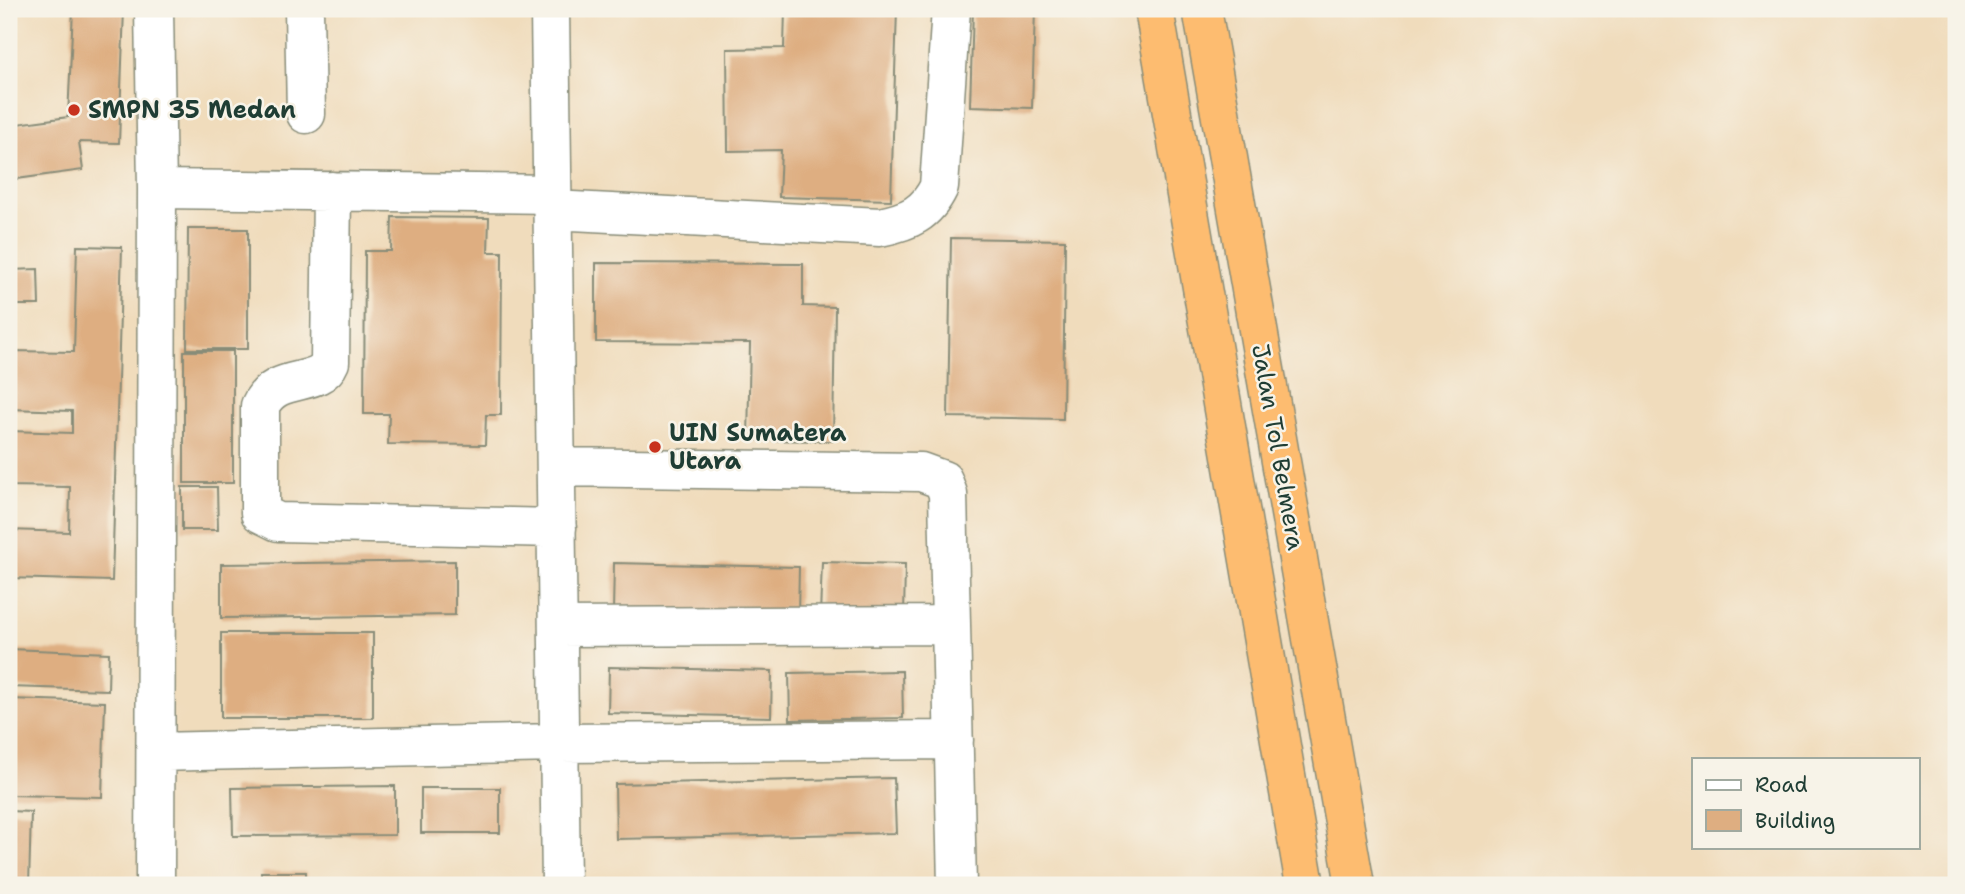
<svg xmlns="http://www.w3.org/2000/svg" width="1965" height="894" viewBox="0 0 1965 894" font-family="'Shantell Sans',sans-serif">
<rect width="100%" height="100%" fill="#f7f3e8"/>
<filter id="ink" filterUnits="userSpaceOnUse"><feTurbulence type="fractalNoise" baseFrequency=".0143" numOctaves="2"/><feDisplacementMap in="SourceGraphic" scale="14" xChannelSelector="R" yChannelSelector="G"/><feConvolveMatrix kernelMatrix="1 2 1 2 8 2 1 2 1" color-interpolation-filters="sRGB"/></filter>
<filter id="wash" filterUnits="userSpaceOnUse"><feTurbulence type="fractalNoise" baseFrequency=".00686" numOctaves="4" result="noise"/><feDisplacementMap in="SourceGraphic" scale="28" xChannelSelector="R" yChannelSelector="G"/><feGaussianBlur stdDeviation="1.57" result="paint"/><feColorMatrix in="noise" values="0 0 0 0 0 0 0 0 0 0 0 0 0 0 0 0 0 1.4 0 .05"/><feComposite in="paint" operator="in"/></filter>
<g filter="url(#wash)">
<rect width="100%" height="100%" fill="#f0dcbc"/>
<g id="blocks">
<!-- building -->
<path fill="#deae81" d="M73,9h51l-5,134 -40,-1 4,28 -74,10v-55l59,-8z
M785,9h112l-6,191 -112,-3 2,-47 -53,1 -1,-102 57,-1z
M973,9h62l-3,99 -62,-2z
M392,217l97,1 -1,34h14l-1,163h-15l-1,30 -97,-1 1,-30h-25l1,-163h26z
M188,229h60v120h-61z
M951,238l114,2 -2,179 -115,-2z
M77,246l45,1 -10,334 -103,-3v-48l60,2 1,-45 -61,-1v-55l63,2v-22l-63,-2v-58l65,1z
M596,263l207,1v42l32,1 -2,134 -85,-1 2,-97 -154,-1z
M38,269l1,36h-30v-35z
M184,351h49v132h-49z
M182,487h35l1,43h-36z
M455,561v54l-234,3v-54z
M822,562l83,2 -1,53 -84,-2z
M614,563l185,4 -1,49 -185,-4z
M221,633h152v85h-152z
M9,649l100,4 -1,37 -99,-3z
M609,667l163,4 -1,46 -163,-4z
M902,671l1,47 -113,2 -1,-47z
M9,699l96,3 -3,95 -93,-2z
M894,778l2,55 -280,6 -1,-55z
M395,786v49l-162,1 -1,-48z
M421,788h79v45h-79z
M9,811l22,1 -2,73h-20z
M261,872h45v13h-45z"/>
</g>
</g>
<g filter="url(#ink)">
<use href="#blocks" fill-opacity="0" stroke="#888c78" stroke-width="2"/>
<g fill="none" stroke-linecap="round" stroke-linejoin="round">
<!-- minor casing -->
<g stroke="#888c78" stroke-width="41">
<path id="minor" d="M154,9l3,180 -2,696
M304,9l2,105
M550,9l11,876
M157,189l395,5
M332,191l-2,171c-11,27 -54,9 -70,44v107l18,9 279,6
M553,210l327,17c29,-6 46,-13 59,-40l12,-178
M556,467l365,5 22,8 5,14 9,391
M558,627l393,-2
M156,752l403,-9 395,-3"/>
</g>
<!-- highway casing -->
<g stroke="#888c78" stroke-width="41">
<path id="highway" d="M1154,9l151,876
M1202,9l153,876"/>
</g>
<!-- minor -->
<use href="#minor" stroke="#fff" stroke-width="38"/>
<!-- highway -->
<use href="#highway" stroke="#fdbc70" stroke-width="38"/>
</g>
</g>
<!-- markers -->
<g fill="#c8321e" stroke="#f7f3e8" stroke-width="2.5">
<circle cx="74" cy="110" r="7"/>
<circle cx="655" cy="447" r="7"/>
</g>
<g text-anchor="middle" stroke-width="5" stroke-linejoin="round" paint-order="stroke">
<!-- poi labels -->
<g font-size="24" font-weight="bold" fill="#1f3d34" stroke="#f7f3e8" text-anchor="start">
<text x="88" y="118">SMPN 35 Medan</text>
<text x="669" y="441">UIN Sumatera<tspan x="669" dy="28">Utara</tspan></text>
</g>
<!-- street labels -->
<g font-size="24" fill="#1f3d34" stroke="#f7f3e8">
<text transform="translate(1278 447) rotate(80)" y="8">Jalan Tol Belmera</text>
</g>
</g>
<!-- margin -->
<rect width="1965" height="894" fill="none" stroke="#f7f3e8" stroke-width="35"/>
<!-- legend -->
<rect x="1692" y="758" width="228" height="91" fill="#f7f3e8" stroke="#a1aaa0" stroke-width="2"/>
<rect x="1706" y="780" width="35" height="10" fill="#ffffff" stroke="#a1aaa0" stroke-width="2"/>
<text x="1755" y="792" font-size="21" fill="#1f3d34">Road</text>
<rect x="1706" y="810" width="35" height="21" fill="#deae81" stroke="#a1aaa0" stroke-width="2"/>
<text x="1755" y="828" font-size="21" fill="#1f3d34">Building</text>
</svg>
